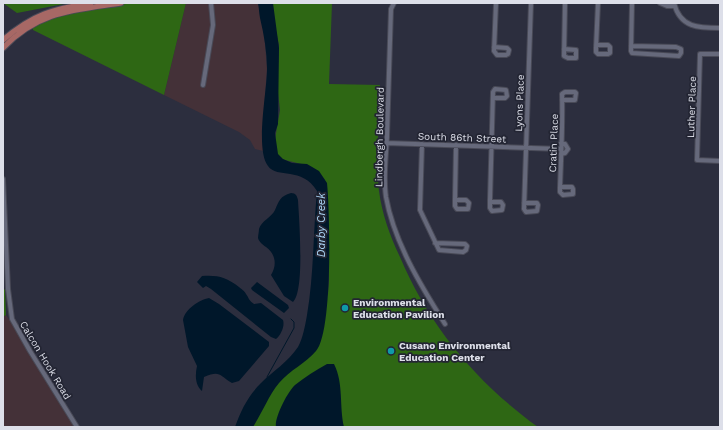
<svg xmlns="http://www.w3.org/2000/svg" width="723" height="430" viewBox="0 0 723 430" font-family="'Work Sans',sans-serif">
<rect width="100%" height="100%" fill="#2c2e3e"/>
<!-- industrial -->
<path fill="#443138" d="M186,3h72l6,31 3,34 -4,56v27l-8,-2 -5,-9 -11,-8 -75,-37z
M6,315l26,36 45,76h-72l-2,-3v-107z"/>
<!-- green -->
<path fill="#2e6714" d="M3,3h66l-52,10z
M132,3h54l-22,92 -131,-65 -1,-3c30,-17 66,-19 100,-24z
M270,3h62l-3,81 51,1c0,33 -5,73 -1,106 3,23 11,45 21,66 29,69 77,126 138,170h-286l8,-23 29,-33 39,-77 1,-14 -4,-100c-16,-20 -27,-14 -48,-23l-2,-18 5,-29 -3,-26 2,-39z
M3,288l2,2 1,25 -3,2z"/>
<!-- water -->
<path fill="#00172a" d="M258,3h15l6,45 -1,76 -3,9 3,21 5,5 9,4 15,1 12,7 8,12c3,28 6,149 -11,168 -10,12 -26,19 -37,32 -10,12 -17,30 -26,44h-18c6,-17 13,-31 26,-44 12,-12 27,-21 37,-36 5,-9 7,-21 9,-32 7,-41 6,-82 10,-124 -15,-25 -40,-12 -49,-25 -13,-17 -1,-74 -1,-97 0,-17 -3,-34 -7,-51 -1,-5 -1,-10 -2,-15z
M291,193c5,0 6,3 7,7 1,18 7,91 -5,102l-9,-6 -13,-21c6,-9 5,-21 -5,-28 -3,-2 -7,-5 -8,-9 0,-2 1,-7 1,-9 2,-8 13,-12 16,-19 4,-9 5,-14 16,-17z
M202,276c16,-1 24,1 37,11 2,2 6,4 7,7 3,4 3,7 8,10l7,-1 22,17c2,6 -2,15 -7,19l-5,-2 -60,-48 -5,-3 -3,2 -6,-6z
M257,282l31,23 1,3 -5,5 -32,-23 -1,-2z
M209,298l10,6 50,38v4l-30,35 -7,2c-13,-8 -12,-13 -28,-6l-2,14c-7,-6 -7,-16 -5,-25l-9,-19 -5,-27c2,-11 16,-20 26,-22z
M327,364h7c10,20 5,42 10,63h-68c-2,-9 12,-36 19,-42 10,-8 21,-15 32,-21z"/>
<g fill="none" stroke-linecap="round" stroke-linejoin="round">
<!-- stream -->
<path stroke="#00172a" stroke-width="1" d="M267,377l27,-49v-6l-3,-3"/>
<!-- minor casing -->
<g stroke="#494a57" stroke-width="6">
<path id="minor" d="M394,3l-3,6c-1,42 -3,85 -4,128 -1,20 -4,40 -1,60 8,45 35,89 59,127
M660,3l7,3h8
M674,3c6,25 25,25 46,25
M596,45h12l2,2v6l-2,1h-10l-2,-2v-4l2,-45
M631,46l45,1 5,2v4l-2,3 -47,-3 -1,-2 1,-48
M494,47l13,1 2,2 -1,4 -2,1h-9l-3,-4 2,-48
M564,49l12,1v8h-8l-4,-2 1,-53
M720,54h-20l-3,106 23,1
M203,85l10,-60 -2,-22
M386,143l175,6
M561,143l4,1 3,5 -3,4 -4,1
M422,144l-2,66 19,40 24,2 3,-2 1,-4 -2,-2 -30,-1
M3,179l5,110 4,30 18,32 47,76
M560,187h12l1,2v5l-10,1 -3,-3v-4c1,-31 3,-63 2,-94l3,-2h10l1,1 -1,7h-13
M455,200h11l3,3 -1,6h-11l-2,-3v-6l1,-55
M490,202h11l2,3 -1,5 -10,1 -2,-3v-8l3,-108 2,-3 11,1 1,6 -2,2h-12
M524,203h13l1,2 -1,6 -11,1 -2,-3 7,-206"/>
</g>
<!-- major casing -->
<g stroke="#494a57" stroke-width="7">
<path id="major" d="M3,40c30,-26 50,-31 88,-37
M3,48c35,-37 71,-38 118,-45"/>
</g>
<!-- minor -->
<use href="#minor" stroke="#66697b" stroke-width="4"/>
<!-- major -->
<use href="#major" stroke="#a76865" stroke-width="5"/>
</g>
<!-- markers -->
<g fill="#0f9aa8" stroke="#232533" stroke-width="1.5">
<circle cx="345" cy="308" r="4"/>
<circle cx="391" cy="351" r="4"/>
</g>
<g text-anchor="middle" stroke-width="3.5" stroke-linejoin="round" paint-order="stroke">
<!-- street labels -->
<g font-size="10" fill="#dddfe9" stroke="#232533">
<text transform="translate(519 103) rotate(-88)" y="4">Lyons Place</text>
<text transform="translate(691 107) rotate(-88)" y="4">Luther Place</text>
<text transform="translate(379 137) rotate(-89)" y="4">Lindbergh Boulevard</text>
<text transform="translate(462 137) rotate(2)" y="4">South 86th Street</text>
<text transform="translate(553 143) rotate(-88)" y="4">Cratin Place</text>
<text transform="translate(46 360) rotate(59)" y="4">Calcon Hook Road</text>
</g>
<!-- poi labels -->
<g font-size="10" font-weight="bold" fill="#dddfe9" stroke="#232533" text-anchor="start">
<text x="353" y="306">Environmental<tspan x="353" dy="12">Education Pavilion</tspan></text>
<text x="399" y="349">Cusano Environmental<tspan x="399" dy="12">Education Center</tspan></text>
</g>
<!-- water labels -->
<g font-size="11" font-style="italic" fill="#a8d2f3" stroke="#232533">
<text transform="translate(321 225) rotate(-90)" y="4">Darby Creek</text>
</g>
</g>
<!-- border -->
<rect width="723" height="430" fill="none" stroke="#dddfe9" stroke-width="8"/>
</svg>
